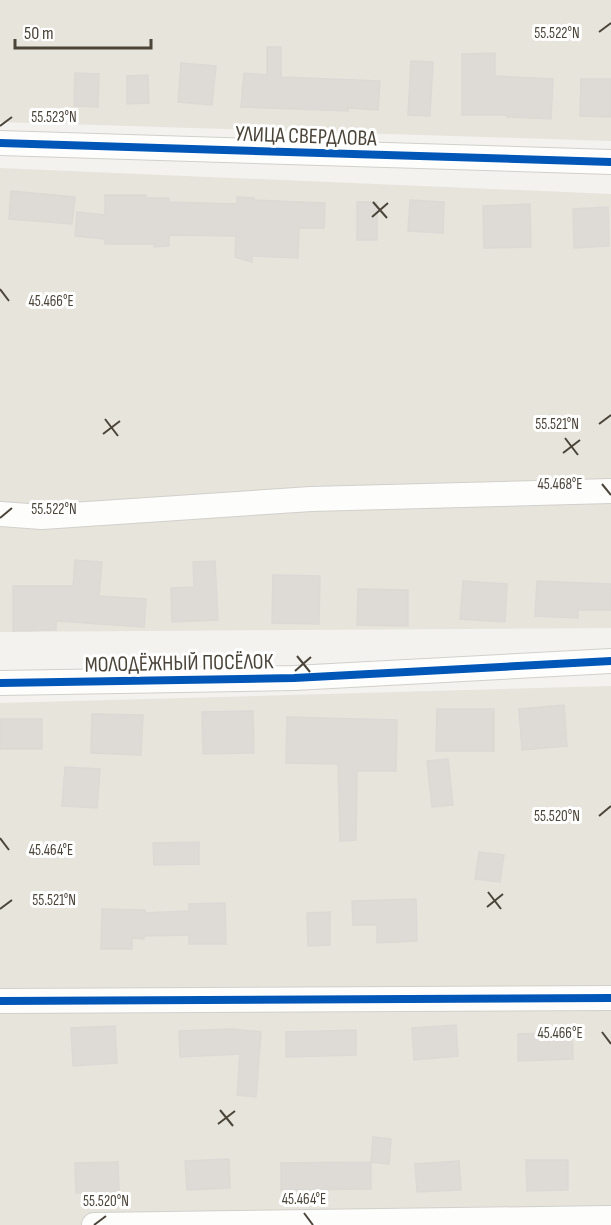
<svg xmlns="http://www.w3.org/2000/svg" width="611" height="1225" viewBox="0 0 611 1225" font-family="'Sofia Sans Condensed',sans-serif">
<rect width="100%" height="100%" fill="#f4f2ee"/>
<!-- residential -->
<path fill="#e7e4dc" d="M0,0h611v141l-611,-19z
M0,168l611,26v434l-611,4z
M611,686v539h-611v-522z"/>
<!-- building -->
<path fill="#dedbd6" stroke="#dcd9d4" stroke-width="1.5" d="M267,47h14v30l99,4 -2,29 -30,-2v3l-107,-4 3,-34 23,2z
M495,53v23l58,3 -2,40 -44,-2v-2h-45v-61z
M411,61l22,1 -3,54 -22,-1z
M181,63l35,3 -4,39 -34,-3z
M75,73l24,1 -1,33 -24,-1z
M148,75l1,28 -22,1v-28z
M581,79h30v38l-31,-1z
M11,191l64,6 -3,27 -63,-5z
M105,195h41v3h23v4l68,2v-7l17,1v2l71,3 -1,25h-25l-1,30 -46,-2v6l-17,-5 1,-21 -67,-1v11l-15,1v-3h-49v-5l-30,-3 2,-24 28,3z
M410,200l34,2 -1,31 -35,-2z
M357,202h20v38h-20z
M530,204l1,43 -47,1 -1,-42z
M608,207l1,39 -35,2 -1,-39z
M75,560l27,2 -3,34 47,3 -2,28 -88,-6v9l-43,1v-45h60z
M215,561l3,59 -46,2 -1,-34 23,-1 -1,-25z
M273,575l47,1 -1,48 -47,-1z
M463,581l44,3 -2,38 -45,-3z
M537,581l74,3v26h-33v8l-43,-2z
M358,589l50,1v36l-51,-1z
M564,705l3,41 -45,4 -3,-41z
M437,709h57v42h-58z
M253,711l1,42 -51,1 -1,-42z
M92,714l51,1 -2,40 -50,-2z
M287,717l110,3 -1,51h-39l-1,69 -16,1 -2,-77 -52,-1z
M0,719h42v30h-42z
M448,759l5,46 -21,2 -5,-46z
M65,767l35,2 -3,39 -35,-2z
M199,842v22l-45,1 -1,-22z
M479,852l25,3 -4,27 -25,-3z
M416,899l1,42 -40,2v-18h-24l-1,-24z
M225,903l1,41h-37v-9l-45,1v3l-12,-1v11h-31l1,-40 43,1v3l44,-2v-7z
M330,912v33l-22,1 -1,-33z
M456,1025l2,31 -44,4 -2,-32z
M115,1026l2,37 -44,3 -2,-38z
M232,1029l29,3 -5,65 -19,-2 3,-41 -60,3 -1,-26z
M356,1030v25l-70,2v-25z
M572,1032l1,27 -55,2v-27z
M373,1137l18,2 -2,25 -18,-2z
M229,1159l1,29 -43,2 -2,-29z
M526,1160h42v30l-41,1z
M459,1161l2,29 -44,2 -2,-28z
M118,1162l1,30 -43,1 -1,-30z
M371,1162v27l-90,1v-27z"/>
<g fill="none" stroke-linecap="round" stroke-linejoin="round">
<!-- minor casing -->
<g stroke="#d2d0cb" stroke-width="26">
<path id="minor" d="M0,143l611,19
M0,514l42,3 269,-18 300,-8
M0,683l294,-5 317,-17
M0,1001l611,-3
M94,1225l517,-7"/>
</g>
<!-- minor -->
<use href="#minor" stroke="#fdfdfc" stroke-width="24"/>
<!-- cycleway casing -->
<g stroke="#fff" stroke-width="11">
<path id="cycleway" d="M0,143l611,19
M0,683l294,-5 317,-17
M0,1001l611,-3"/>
</g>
<!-- cycleway -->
<use href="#cycleway" stroke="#0057b8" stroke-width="8"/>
</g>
<!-- ticks -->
<path fill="none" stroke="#4b4439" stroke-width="2" d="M599,32l12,-9M0,126l12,-9M373,202l14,16M372,217l16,-14M0,289l9,12M105,419l13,17M599,424l12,-9M103,434l17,-13M565,438l13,17M563,453l17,-13M602,484l9,11M0,518l12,-10M297,656l13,16M295,671l16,-14M599,816l12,-10M0,838l9,12M488,892l13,17M487,907l16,-13M0,909l12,-9M602,1032l9,12M220,1110l13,16M218,1124l17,-13M304,1213l9,12M94,1225l12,-9"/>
<g text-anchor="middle" stroke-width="6" stroke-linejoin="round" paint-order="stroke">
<!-- street labels -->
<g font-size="22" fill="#4b4439" stroke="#fff">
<text transform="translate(306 135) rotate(2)" y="8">УЛИЦА СВЕРДЛОВА</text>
<text transform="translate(179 662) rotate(-1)" y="8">МОЛОДЁЖНЫЙ ПОСЁЛОК</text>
</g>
</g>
<g font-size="15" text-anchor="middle" fill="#4b4439" stroke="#fff" stroke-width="6" stroke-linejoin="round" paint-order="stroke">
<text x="557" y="38">55.522°N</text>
<text x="54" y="122">55.523°N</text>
<text x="51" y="306">45.466°E</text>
<text x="557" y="429">55.521°N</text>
<text x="560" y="489">45.468°E</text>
<text x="54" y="514">55.522°N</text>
<text x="557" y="821">55.520°N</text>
<text x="51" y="855">45.464°E</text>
<text x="54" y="905">55.521°N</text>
<text x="560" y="1038">45.466°E</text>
<text x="304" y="1204">45.464°E</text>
<text x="106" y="1206">55.520°N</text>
</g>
<!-- scale -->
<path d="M15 39v9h136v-9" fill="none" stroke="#4b4439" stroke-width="3"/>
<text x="24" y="39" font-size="18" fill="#4b4439" stroke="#ffffff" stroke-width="4.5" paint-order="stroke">50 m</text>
</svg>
